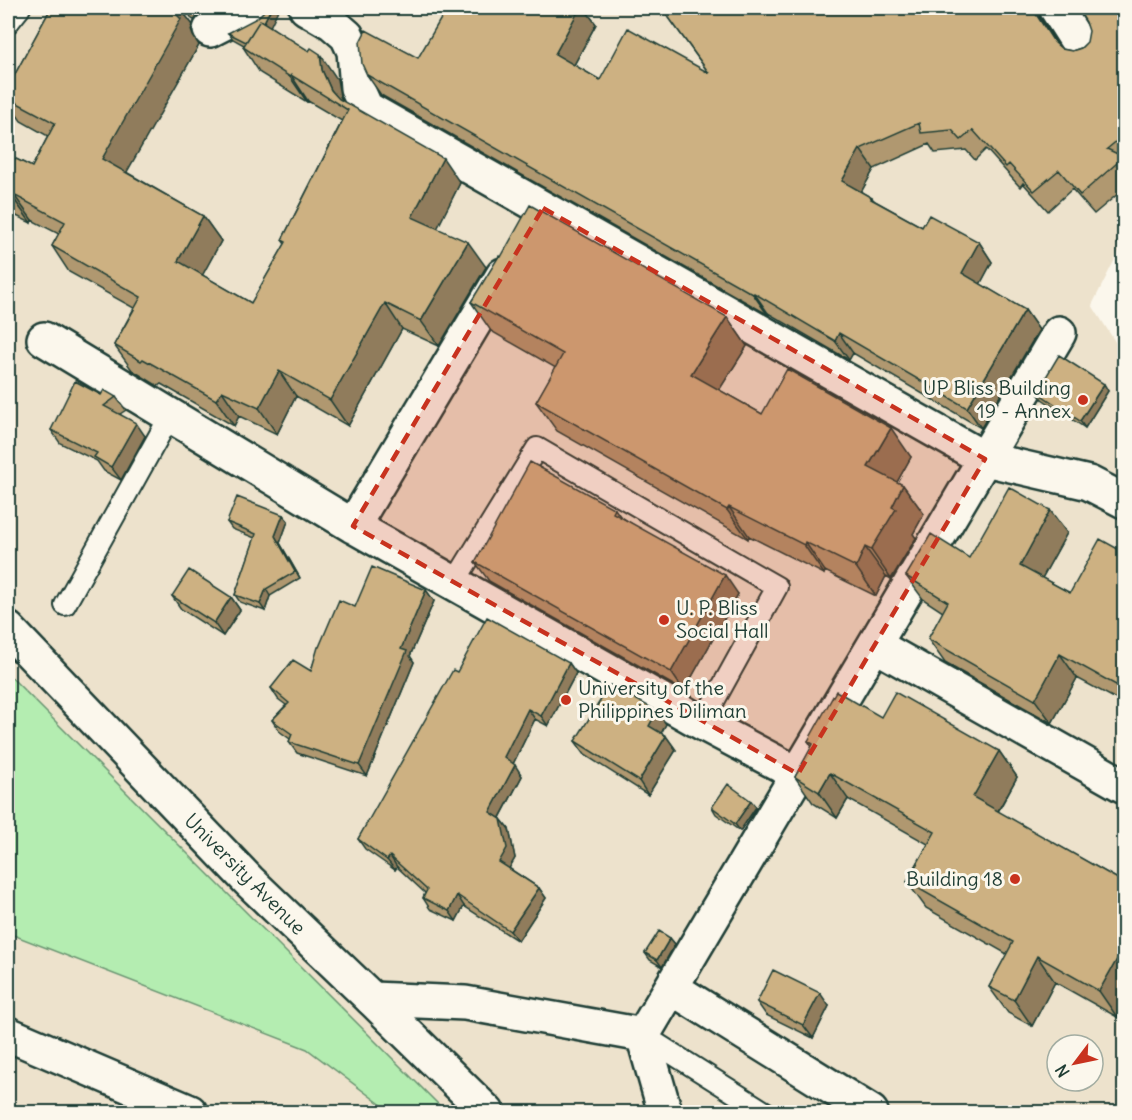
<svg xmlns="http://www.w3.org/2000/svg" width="1132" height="1120" viewBox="0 0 1132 1120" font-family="Delius,sans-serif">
<rect width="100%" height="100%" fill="#fbf7ec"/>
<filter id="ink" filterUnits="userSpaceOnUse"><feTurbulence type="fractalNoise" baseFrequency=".0167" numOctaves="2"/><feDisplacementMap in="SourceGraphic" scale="12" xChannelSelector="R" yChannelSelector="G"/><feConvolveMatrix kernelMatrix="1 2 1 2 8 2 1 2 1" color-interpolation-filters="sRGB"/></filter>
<g filter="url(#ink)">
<!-- built -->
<path fill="#ede2cc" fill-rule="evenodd" d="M8,8h1116v233l-32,64 32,51v756h-1116zM1057,1045h36v36h-36z"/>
<!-- green -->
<path fill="#b4edb1" stroke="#6a9572" stroke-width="1.5" d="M8,674l438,438h-55l-84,-63 -299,-116z"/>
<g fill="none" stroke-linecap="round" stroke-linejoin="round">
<!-- lane casing -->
<g stroke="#1f3d34" stroke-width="24">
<path id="lane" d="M8,23l12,-15
M454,583l83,-135 240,139 -75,136
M65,605l105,-189
M643,1035l122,77"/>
</g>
<!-- street casing -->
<g stroke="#1f3d34" stroke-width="38">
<path id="street" d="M306,8l26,15 15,13 7,15 3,37 9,20 619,351 104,24 35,18
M1056,8l28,44
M210,30l43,-22
M44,339l309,187 349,197 96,51
M353,526l150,-251
M875,645l249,141
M672,988l199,124
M372,999l93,4 178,32
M665,1112l-22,-77 416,-702"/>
</g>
<!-- secondary casing -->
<g stroke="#1f3d34" stroke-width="38">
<path id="secondary" d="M8,629l241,252 123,118 115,113"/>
</g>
<!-- primary casing -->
<g stroke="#1f3d34" stroke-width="38">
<path id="primary" d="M8,1034l182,78"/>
</g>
<!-- lane -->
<use href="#lane" stroke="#fbf7ec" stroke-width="20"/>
<!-- street -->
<use href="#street" stroke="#fbf7ec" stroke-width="33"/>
<!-- secondary -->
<use href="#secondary" stroke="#fbf7ec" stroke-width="33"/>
<!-- primary -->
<use href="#primary" stroke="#fbf7ec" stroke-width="33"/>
</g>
<!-- wall -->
<path fill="#b09870" stroke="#1f3d34" stroke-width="1.5" d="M51,8h129l13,17 -2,5 2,6 6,9 -73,127 77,44 18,25 -19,34 49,28 34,-59 -3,-4 60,-119 -34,-20 -1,1 -47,-29 -17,-26 1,-2 -11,-6 -5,-6 42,-7 67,53 3,17 2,5 118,82 -23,45 49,39 -47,79 -37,-17 -54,97 -52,-30 -19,38 -38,-18 -5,10 -73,-42 -3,2 -26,-16 -18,-25 20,-37 -65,-36 -17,-26 7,-12 -27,-14 -1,3 -23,-11v-57l24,12 16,-31 -27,-15 -13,-19v-15z
M190,8h23l-12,5 -7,7 -2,-1 -4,-7z
M485,8h99l12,16 -22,41 26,15 108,-8 -46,-64h376l-1,1 3,9 17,27 5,4 10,2 9,-3 44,-40v180l-31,26 -22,-25 -24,22 -25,-28 -3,4 -34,-38 -11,11 -9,-10 -31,3 -6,-9 -55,25 -13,23 11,6 3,3 47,26 57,15 13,20 -12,22 45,26 14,20 -58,98 -128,-75 -4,7 -81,-47 -1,1 -386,-219 -14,-20 51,-17 64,-46z
M1125,228v24l-7,-9z
M501,257l226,60 20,29 -28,44 43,24 149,43 -14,25 6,3 21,29 -11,20 3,4 -25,41 -5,-3 -10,20 -51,-25 -1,3 -75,-38 -1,3 -191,-108 -21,-29 20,-34 -65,-37 -20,-29z
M1104,384l4,7 -23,37 -43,-29 -5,-7z
M101,395l15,2 10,13 -6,4 25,22 -24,44 -17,-9 -7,-10 -37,-18 -9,-13z
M615,509l5,7 118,78 -54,97 -195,-110 -14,-19z
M283,515l5,6 -8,22 20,35 -30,18 -5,15 -25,-9 -5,-7 20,-57 -23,-9 -5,-7z
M1067,533l-25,45 28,15 55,-40v151l-48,-26 -25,45 -107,-60 -17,-24 15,-27 -20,-13 -17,-23 63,-18z
M426,590l8,11 -24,55 4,6 -47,114 -70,-23 -8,-11 1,-3 -11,-8 -7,-11 14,-15 -8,-6 -7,-11 40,-17 8,-24 36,-40z
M172,596l59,1 9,13 -17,26 -42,-27z
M569,663l7,10 -28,53 -13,-7 -22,45 9,12 -22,42 9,11 6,29 -6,10 30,20 7,10 -28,43 -54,-35 -8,15 -26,-12 -7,-11 2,-5 -28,-26 -2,3 -30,-21 -7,-10 99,-167z
M881,717l118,34 18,26 -19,35 127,71v120l-8,14 -62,-35 -23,44 -24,-13 -19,-26 18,-33 -81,-46 -19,-26 21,-38 -80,-45 -11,19 -24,-15 -18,-26 17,-30 -4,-6z
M666,724l-5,9 5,3 10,14 -28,45 -63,-40 -10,-14z
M751,801l5,6 -16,24 -24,-17 -4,-7z
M670,938l5,6 -13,23 -12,-7 -5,-7z
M757,1002l72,4 -16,32 -47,-23z"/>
<!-- shaded-wall -->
<path fill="#907c5b" stroke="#1f3d34" stroke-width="1.5" d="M174,8h6l13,17 -2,5 2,6 6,9 -79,139 -18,-25 73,-146z
M271,8h8l-21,44 -5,-7z
M580,8h4l12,16 -27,50 -14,-20z
M1032,8h6l-1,1 3,9 28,44z
M320,54l17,25 3,17 6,13 -15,-19 -9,-20z
M291,75l17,26 -1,1 -17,-25z
M860,149l14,20 -18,32 -14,-20z
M443,158l17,25 -30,60 -18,-26z
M14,195l18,25 -1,3 -18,-25z
M203,216l18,25 -25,46 -18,-26z
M468,242l18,25 -47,79 -18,-25z
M979,242l13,20 -16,30 -14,-19z
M754,293l14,20 -1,1 -14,-20z
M385,303l17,26 -54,97 -18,-26z
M1025,310l14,20 -58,98 -14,-20z
M727,317l20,29 -36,57 -20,-29z
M839,333l14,20 -4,7 -14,-19z
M279,371l17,25 -19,38 -18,-26z
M1104,384l4,7 -23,37 -5,-7z
M222,391l17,25 -5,10 -18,-26z
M136,423l9,13 -24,44 -10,-13z
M891,428l20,29 -22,39 -21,-29z
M903,485l21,29 -11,20 3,4 -25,41 -20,-29z
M729,507l20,29 -1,3 -21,-29z
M1050,510l17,23 -31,56 -16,-23z
M283,515l5,6 -8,22 20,35 -25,-42z
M805,542l20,29 -1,3 -20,-29z
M865,547l21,29 -10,20 -20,-29z
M725,575l13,19 -54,97 -13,-19z
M266,589l4,7 -5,15 -5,-7z
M426,590l8,11 -24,55 4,6 -47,114 -8,-11 42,-116z
M231,597l9,13 -17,26 -9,-13z
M1060,654l17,24 -25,45 -17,-23z
M569,663l7,10 -28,53 -7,-10z
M528,709l7,10 -24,49 -7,-11z
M657,711l9,13 -8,15 -9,-13z
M666,736l10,14 -28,45 -9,-14z
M999,751l18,26 -26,46 -18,-26z
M515,765l7,11 -25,47 -7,-11z
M830,773l18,26 -11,19 -18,-26z
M751,801l5,6 -16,24 -5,-7z
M501,819l8,10 6,29 -8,14 -8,-10z
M390,856l7,11 -2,3 -8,-10z
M539,888l7,10 -28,43 -8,-10z
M457,895l7,11 -8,15 -7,-10z
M670,938l5,6 -13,23 -5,-7z
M1125,945v58l-8,14 -18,-26z
M1037,956l18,26 -23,44 -18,-26z
M820,993l9,13 -16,32 -10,-13z"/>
<!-- building -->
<path fill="#cdb182" stroke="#1f3d34" stroke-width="1.5" d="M51,8h123l1,5 6,6 -79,140 101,57 -25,45 73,42 35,-61 -4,-2 66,-130 -57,-35 -1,2 -47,-30 17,-27 49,31 2,-3 9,6 2,16 9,20 8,9 104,59 -31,59 56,25 -47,79 -36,-18 -55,97 -51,-29 -20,37 -37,-17 -6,9 -73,-41 -2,2 -27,-16 27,-48 -89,-51 13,-24 -51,-27 -1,3 -5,-3v-40l24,12 23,-44 -47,-25v-11z
M190,8h6l-6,5 -2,-1z
M265,8h6l-7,14 -4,-2 -14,22 -18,-9 29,-15 7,-7z
M447,8h27l8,4 3,-4h95l-25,46 45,26 28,-52 81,45 -47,-65h370l22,34 8,7 10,2 9,-3 6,-6 2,-11 -3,-9 -9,-14h48v108l-8,7 8,8v3l-18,15 17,8 -44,38 -21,-25 -25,21 -25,-27 -3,3 -33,-37 -12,10 -9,-10 -31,3 -2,-10 -59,26 -18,32 30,17 -1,1 51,28 7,-12 50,27 -17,31 63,37 -58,98 -128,-75 -4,8 -81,-48 -1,1 -386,-219 -5,-11 -2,-22 6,-12 52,28z
M530,205l197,112 -36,57 71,40 25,-45 104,59 -23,39 35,18 -11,22 4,2 -25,41 -6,-3 -9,20 -51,-25 -1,3 -75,-38 -2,3 -191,-108 27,-48 -92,-52 28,-46 2,1z
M1125,228v18l-7,-3z
M1059,355l45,29 -24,37 -43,-29z
M75,381l26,14 3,-5 12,7 -12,9 32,17 -25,44 -17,-10 3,-4 -46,-23z
M530,462l85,47 -2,4 112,62 -54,97 -196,-110z
M1009,487l41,23 -30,56 50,27 30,-54 25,14v137l-65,-36 -25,46 -107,-61 20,-37 -42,-26 25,-42 38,24z
M237,497l46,18 -8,21 20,36 -29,17 -6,15 -25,-9 21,-61 -29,-12z
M372,567l54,23 -25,59 6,2 -48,114 -70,-23 3,-8 -20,-14 17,-17 -18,-15 22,-28 18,11 7,-24h1l20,-47 16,7z
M189,570l42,27 -17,26 -42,-27z
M487,617l82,46 -28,53 -13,-7 -24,48 11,8 -25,47 11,7 6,29 -8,14 40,26 -29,43 -53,-36 -8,16 -26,-13 4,-8 -37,-34 -3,4 -29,-21 95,-169 4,2z
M610,685l47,26 -8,15 17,10 -27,45 -64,-40z
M836,691l45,26 14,-25 104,59 -26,46 152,86v62l-26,46 -62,-35 -23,44 -25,-13 24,-45 -106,-60 28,-50 -105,-59 -11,19 -24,-15 18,-33 -5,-3z
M728,784l23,17 -16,23 -23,-17z
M659,931l11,7 -13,22 -12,-7z
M773,970l47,23 -17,32 -46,-23z"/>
</g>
<!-- marked area -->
<path fill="#c8321e" fill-opacity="0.2" stroke="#c8321e" stroke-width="4.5" stroke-dasharray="12 8" stroke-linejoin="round" d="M543,208l442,251 -187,315 -445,-248z"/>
<!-- markers -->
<g fill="#c8321e" stroke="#fbf7ec" stroke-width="2">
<circle cx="1083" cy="400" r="6"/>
<circle cx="664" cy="620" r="6"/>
<circle cx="566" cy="700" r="6"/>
<circle cx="1015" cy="879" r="6"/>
</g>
<g text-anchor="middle" stroke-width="6" stroke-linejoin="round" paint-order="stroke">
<!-- poi labels -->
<g font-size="20" fill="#1f3d34" stroke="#fbf7ec" text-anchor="end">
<text x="1071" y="395">UP Bliss Building<tspan x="1071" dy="23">19 - Annex</tspan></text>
<text x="676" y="615" text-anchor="start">U. P. Bliss<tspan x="676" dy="23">Social Hall</tspan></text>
<text x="578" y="695" text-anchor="start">University of the<tspan x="578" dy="23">Philippines Diliman</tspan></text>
<text x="1003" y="886">Building 18</text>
</g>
<!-- street labels -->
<g font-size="20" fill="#1f3d34" stroke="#fbf7ec">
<text transform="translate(245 874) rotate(45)" y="7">University Avenue</text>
</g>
</g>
<!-- margin -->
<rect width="1132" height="1120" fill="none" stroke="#fbf7ec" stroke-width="30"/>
<rect x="15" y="15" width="1102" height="1090" fill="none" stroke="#1f3d34" stroke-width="2" filter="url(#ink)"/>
<!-- north arrow -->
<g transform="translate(1075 1063) rotate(238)"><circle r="28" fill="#fbf7ec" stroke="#a3ada2" stroke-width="1.5"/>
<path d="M0-4.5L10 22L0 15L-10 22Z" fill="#c8321e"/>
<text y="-9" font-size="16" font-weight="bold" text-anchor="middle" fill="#1f3d34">N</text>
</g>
</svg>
